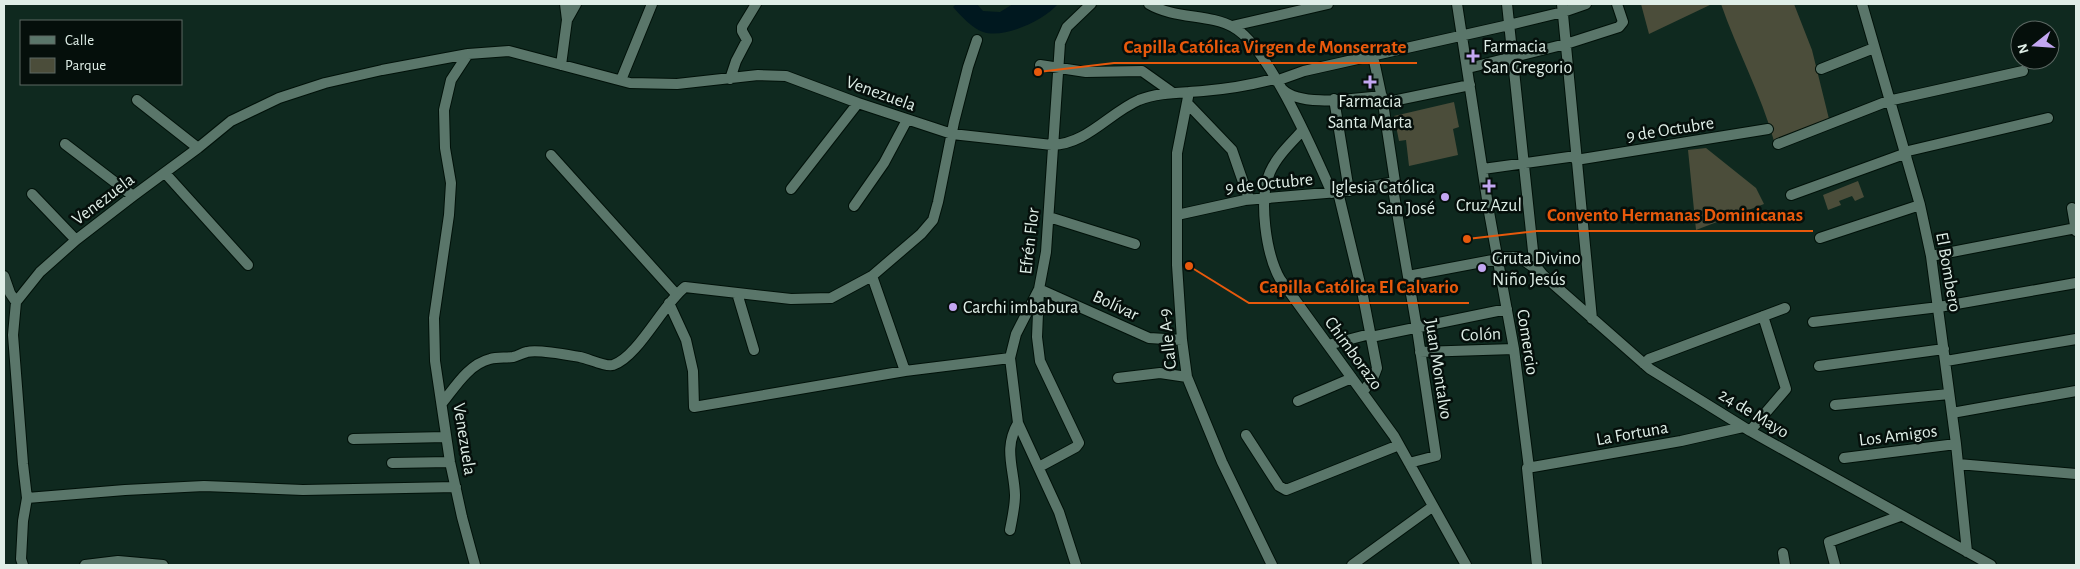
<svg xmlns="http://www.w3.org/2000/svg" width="2080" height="569" viewBox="0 0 2080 569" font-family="'Alegreya Sans',sans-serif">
<rect width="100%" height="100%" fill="#0f291f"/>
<!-- green -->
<path fill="#4b4d3a" d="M1641,4h71l-63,30z
M1721,4h73l18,46 17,69 -55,22c-13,-47 -37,-91 -53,-137z
M1454,102l5,25 -6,2 5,26 -49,11 -3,-26 -7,1 -5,-25z
M1706,148l50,40 8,16 -68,26 -8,-80z
M1858,181l6,16 -9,4 -3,-5 -13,5 2,4 -13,5 -5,-15z"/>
<!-- water -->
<path fill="#00181f" d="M956,4h21l6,7 17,1 13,-8h45c-14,16 -53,35 -75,28 -11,-4 -22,-16 -30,-25z"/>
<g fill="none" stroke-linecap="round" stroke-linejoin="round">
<!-- minor casing -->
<g stroke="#001109" stroke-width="12">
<path id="minor" d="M1149,4c25,15 61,10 84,23 35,18 82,128 99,166
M1457,4l32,208 25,137 15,119h-2l10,97
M1507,4l26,247 2,14 8,10 107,94 100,62 241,134
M1562,4l30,315
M1862,4l58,201 11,51 25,188 11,108
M567,20l9,-16
M1232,26l96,-22
M468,54l-17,26 -7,30 1,38 6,35 -2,32 -15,103 1,43 15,101 12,55 13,48
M1373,56l10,47 12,79 -3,1 25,146 19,127 -27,7
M561,65l6,-45 -2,-16
M1040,65l46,7 56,-1 31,22
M1468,68l98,-24 53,-17 4,-5 -6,-18
M1821,69l53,-21
M730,79l6,-18 11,-21 -5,-9v-4l14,-23
M621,80l31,-76
M1276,81l28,-10 205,-46 54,-13 23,-8
M1282,89c19,19 74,9 100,7l1,7 87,-18
M1189,92l-12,61v112l5,75 5,37 35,85 50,103
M1334,99l15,92
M137,100l61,48
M1187,103l45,47 17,49
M1303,130c-12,13 -26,26 -33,42 -12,27 -4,82 10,107l114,157 72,129
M65,144l68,52
M1778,144l110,-43 135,-30
M551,155l125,139
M1576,160l192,-31
M1483,169l93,-13
M165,173l83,92
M791,189l67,-86
M1338,192l25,104 14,72 -3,8 -11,16
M32,194l44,46
M1791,195l113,-41v-2l144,-34
M854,206l30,-43 23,-43
M2072,208l4,23
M1177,215l68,-15 93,-8 57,-10
M1049,217l86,27
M1820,238l100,-33
M1931,256l145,-28
M1497,257h22l17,12
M4,276l6,17 6,9
M872,276l33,95
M1408,276l90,-17
M737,293l17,57
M669,303l17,37 7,31 1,36 211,-36 105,-13
M1813,322l126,-15 137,-24
M1371,337l136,-28
M1328,345l42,-11
M1420,352l94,-3
M1946,361l130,-22
M1644,364l5,-5 136,-51
M1819,366l125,-17
M1118,378l42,-5 27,4
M1298,401l54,-23
M443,402c12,-15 26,-38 47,-43 7,-2 15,-1 23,-2 5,-1 9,-4 14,-5 11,-3 41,3 53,5 9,2 26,10 33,8 25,-8 50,-61 72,-78l106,12 40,-1 41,-22 49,-42 12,-14 5,-18 16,-80 14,-55 9,-27
M1835,405l114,-11
M1952,413l124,-22
M1750,431l36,-42 -23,-73
M1246,435l33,51 7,4 113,-45
M353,439l93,-2
M1844,458l112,-14
M392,463l58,-1
M1958,464l118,10
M1039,467l37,-20 3,-4 -39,-82 -3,-24 2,-48 110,49 33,2
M1527,468l154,-27 62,-14
M27,498l98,-8 79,-4 99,4 153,-3
M1010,530c2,-11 5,-23 5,-35 -1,-27 -12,-46 3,-72
M1783,553l2,12
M23,565l-2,-6 2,-38 4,-23 -4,-34 -10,-129 3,-33 24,-30 36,-32 57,-44 65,-48 33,-27 48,-23 46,-15 57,-13 86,-16 41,-3 121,32 47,1 81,-9 28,1 72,27 94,31 100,11c35,-1 57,-32 87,-45 20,-8 43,-7 64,-9 24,-2 48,-6 71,-12
M85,565l33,-4 45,4
M1076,565l-17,-53 -41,-89 -8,-65 6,-24 23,-45 7,-37 14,-209 7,-16 24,-23
M1352,565l80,-58
M1835,565l-6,-23 71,-26"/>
</g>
<!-- minor -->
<use href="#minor" stroke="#5a766a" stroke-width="10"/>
</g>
<!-- markers -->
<g fill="#c3a7f2" stroke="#050f0b" stroke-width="2">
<path d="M1470.5 48.5h5v5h5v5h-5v5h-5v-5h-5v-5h5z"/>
<path d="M1367.5 74.5h5v5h5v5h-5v5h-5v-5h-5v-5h5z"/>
<path d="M1486.5 178.5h5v5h5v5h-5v5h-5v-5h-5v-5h5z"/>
<circle cx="1445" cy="197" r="5"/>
<circle cx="1482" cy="268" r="5"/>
<circle cx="953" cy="307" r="5"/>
</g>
<g text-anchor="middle" stroke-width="5" stroke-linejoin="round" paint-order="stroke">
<!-- poi labels -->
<g font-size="18" fill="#dfeee7" stroke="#050f0b" text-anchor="start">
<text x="1483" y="52">Farmacia<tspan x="1483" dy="21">San Gregorio</tspan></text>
<text x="1370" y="107" text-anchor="middle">Farmacia<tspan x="1370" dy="21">Santa Marta</tspan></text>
<text x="1435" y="193" text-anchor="end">Iglesia Católica<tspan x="1435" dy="21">San José</tspan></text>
<text x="1489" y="211" text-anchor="middle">Cruz Azul</text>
<text x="1492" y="264">Gruta Divino<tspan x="1492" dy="21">Niño Jesús</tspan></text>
<text x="963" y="313">Carchi imbabura</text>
</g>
<!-- street labels -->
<g font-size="18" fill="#dfeee7" stroke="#050f0b">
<text transform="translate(881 93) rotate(20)" y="6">Venezuela</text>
<text transform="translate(1670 129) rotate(-9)" y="6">9 de Octubre</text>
<text transform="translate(1269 183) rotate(-6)" y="6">9 de Octubre</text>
<text transform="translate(103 199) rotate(-37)" y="6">Venezuela</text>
<text transform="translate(1029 241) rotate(-83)" y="6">Efrén Flor</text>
<text transform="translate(1949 272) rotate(80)" y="6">El Bombero</text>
<text transform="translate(1116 305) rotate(25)" y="6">Bolívar</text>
<text transform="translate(1481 334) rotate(-2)" y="6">Colón</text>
<text transform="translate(1167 339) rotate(-96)" y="6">Calle A-9</text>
<text transform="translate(1528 342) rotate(81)" y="6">Comercio</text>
<text transform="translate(1354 353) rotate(54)" y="6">Chimborazo</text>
<text transform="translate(1439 369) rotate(81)" y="6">Juan Montalvo</text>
<text transform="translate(1754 413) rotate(31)" y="6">24 de Mayo</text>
<text transform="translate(1632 433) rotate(-10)" y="6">La Fortuna</text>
<text transform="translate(1898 435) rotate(-7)" y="6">Los Amigos</text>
<text transform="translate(465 439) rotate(81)" y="6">Venezuela</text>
</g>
</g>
<!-- callouts -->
<path fill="none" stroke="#e8590c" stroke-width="2" d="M1038 72L1114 63H1417M1467 239L1537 231H1813M1189 266L1249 303H1469"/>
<g fill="#e8590c" stroke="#050f0b" stroke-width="2">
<circle cx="1038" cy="72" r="5"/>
<circle cx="1467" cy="239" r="5"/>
<circle cx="1189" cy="266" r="5"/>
</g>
<g font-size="19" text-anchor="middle" font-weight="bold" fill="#e8590c" stroke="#050f0b" stroke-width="5" stroke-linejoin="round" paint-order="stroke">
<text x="1265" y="53">Capilla Católica Virgen de Monserrate</text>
<text x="1675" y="221">Convento Hermanas Dominicanas</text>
<text x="1359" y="293">Capilla Católica El Calvario</text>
</g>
<!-- border -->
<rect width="2080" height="569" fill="none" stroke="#dfeee7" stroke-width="10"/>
<!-- legend -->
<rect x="20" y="20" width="162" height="65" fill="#050f0b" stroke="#5c6863"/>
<rect x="30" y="36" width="25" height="8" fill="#5a766a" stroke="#5c6863"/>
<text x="65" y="45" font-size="15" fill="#dfeee7">Calle</text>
<rect x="30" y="58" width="25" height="15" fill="#4b4d3a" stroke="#5c6863"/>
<text x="65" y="70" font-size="15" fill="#dfeee7">Parque</text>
<!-- north arrow -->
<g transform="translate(2035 45) rotate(253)"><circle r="24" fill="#050f0b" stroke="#5c6863"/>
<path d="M0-4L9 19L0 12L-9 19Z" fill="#c3a7f2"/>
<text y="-8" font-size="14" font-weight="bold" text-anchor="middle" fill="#dfeee7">N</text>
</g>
</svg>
